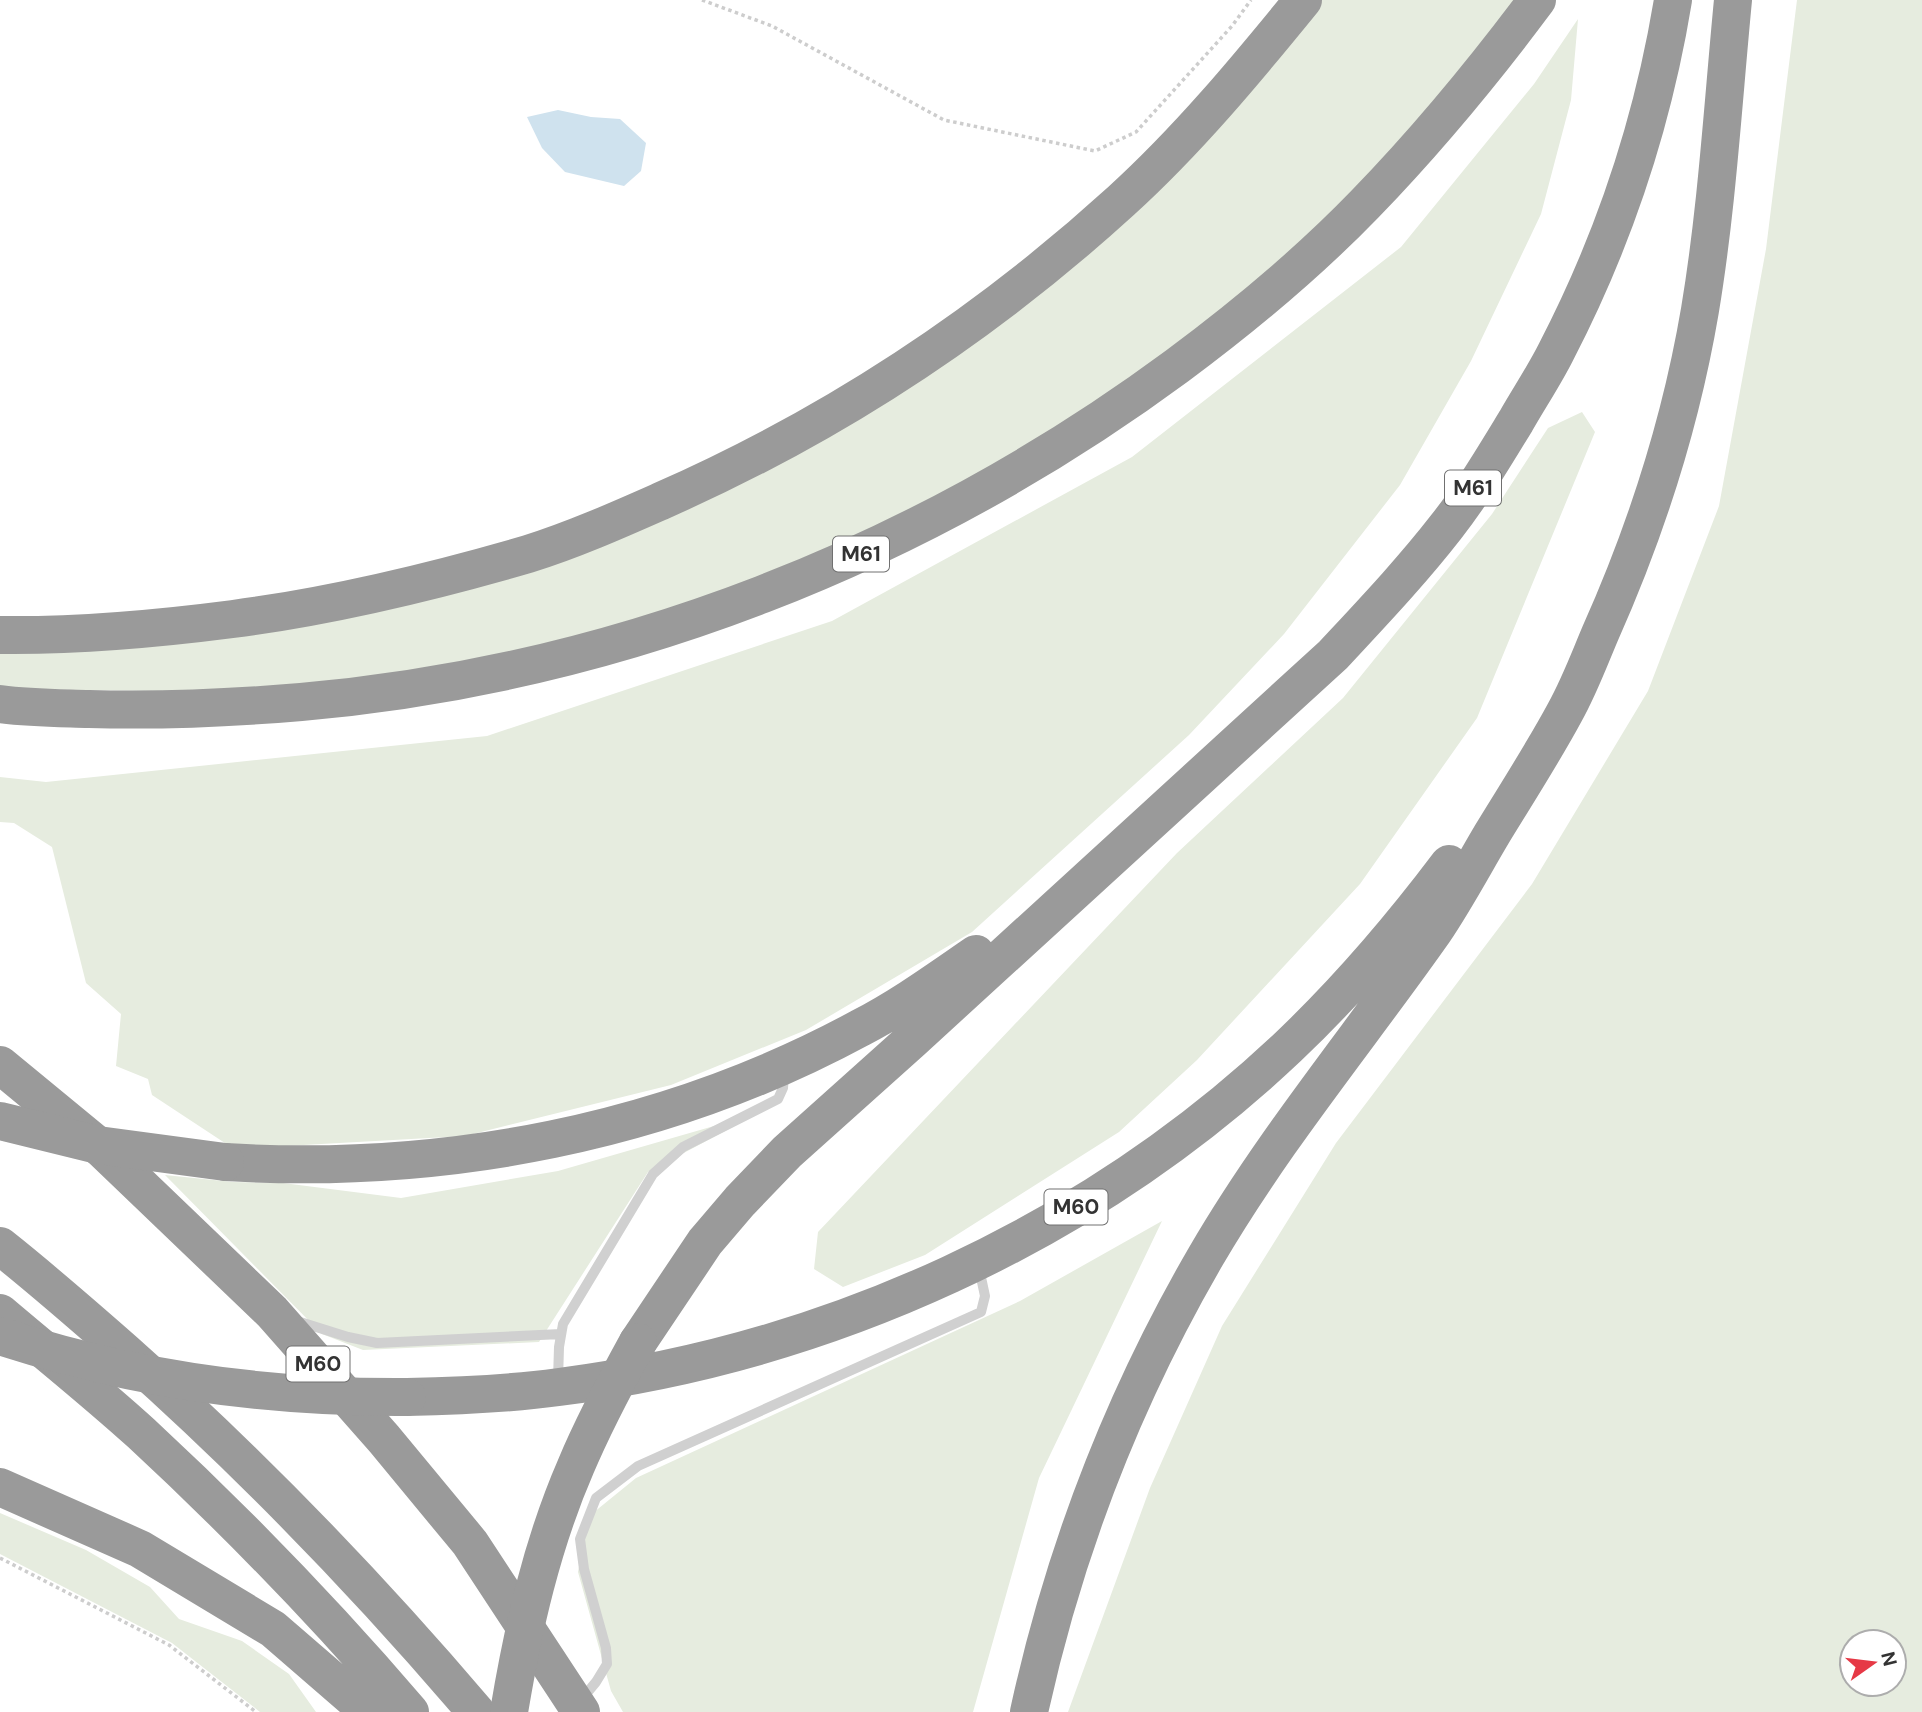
<svg xmlns="http://www.w3.org/2000/svg" width="1922" height="1712" viewBox="0 0 1922 1712" font-family="'DM Sans',sans-serif">
<rect width="100%" height="100%" fill="#fff"/>
<!-- green -->
<path fill="#e6ecdf" fill-rule="evenodd" d="M1315,0h212l-181,204 -160,138 -165,111 -150,80 -172,70 -160,47 -150,27 -145,15 -244,-3v-43l375,-36 590,-262z
M1797,0h125v1712h-854l82,-224 72,-162 114,-183 196,-259 116,-193 71,-185 47,-257zM1852,1642h42v42h-42z
M1578,19l-7,81 -30,114 -70,147 -71,124 -116,149 -95,101 -217,197 -166,98 -135,55 -206,51 -231,13 -82,-54 -4,-16 -32,-13 5,-52 -35,-31 -34,-136 -38,-24 -14,-1v-45l46,5 441,-46 345,-115 300,-164 269,-210 133,-163z
M1582,412l13,20 -118,286 -117,166 -163,176 -78,72 -194,123 -82,32 -29,-18 4,-37 359,-379 166,-155 149,-184 56,-86z
M759,1113l-111,59 -109,170 -176,8 -41,-16 -157,-159 68,7 50,1 118,15 157,-27z
M1162,1221l-123,257 -66,234h-350l-12,-21 -33,-119 10,-55 48,-39 384,-177z
M0,1513l86,37 64,37 29,32 63,22 47,33 27,38h-56l-88,-69 -172,-89z"/>
<!-- water -->
<path fill="#cfe2ee" d="M558,110l33,7 29,2 26,24 -5,28 -17,15 -59,-14 -23,-24 -15,-31z"/>
<g fill="none" stroke-linecap="round" stroke-linejoin="round">
<!-- path -->
<path stroke="#cdcdcd" stroke-width="3.5" stroke-dasharray="3.5 3.5" stroke-linecap="butt" d="M702,0l70,26 172,94 151,31 41,-19 96,-106 19,-26
M0,1558l169,87 87,67"/>
<!-- service -->
<path stroke="#d0d0d0" stroke-width="10" d="M297,1321l51,16 29,6 184,-9
M558,1380l1,-33 4,-23 90,-150 30,-27 95,-48 5,-11 1,-13
M581,1700l15,-18 11,-18 -1,-16 -22,-79 -4,-30 16,-41 42,-32 343,-154 4,-16 -6,-28"/>
<!-- motorway -->
<path stroke="#9a9a9a" stroke-width="38" d="M0,635c78,1 156,-6 233,-16 99,-13 199,-37 295,-65 45,-14 90,-34 133,-53 168,-74 324,-176 460,-300 67,-61 125,-131 182,-201
M0,704c29,4 59,4 89,5 71,2 141,-1 212,-7 318,-28 620,-147 876,-336 66,-49 131,-103 188,-162 62,-64 119,-133 172,-204
M0,1065l102,84 170,163 112,127 86,104 111,169
M225,1162c220,13 441,-29 635,-134 41,-21 78,-48 116,-74
M0,1246c43,34 84,70 125,106 126,112 242,232 351,360
M0,1313c47,40 96,79 141,120 95,88 185,181 269,279
M638,1342l67,-100 35,-41 47,-49 125,-112 421,-385c39,-42 78,-83 113,-128 26,-33 48,-70 70,-106 13,-23 28,-45 40,-69 57,-110 97,-230 117,-352
M407,1397c51,-1 102,-3 152,-10 269,-34 531,-153 729,-340 59,-56 112,-118 161,-183
M0,1487l140,62 133,80 96,83
M1029,1712c35,-160 95,-315 177,-456 67,-115 152,-217 228,-325 21,-31 39,-65 58,-97 25,-41 51,-81 73,-122 14,-25 24,-52 35,-78 46,-103 81,-212 100,-324 17,-102 23,-207 33,-310"/>
<!-- motorway-bridge -->
<path stroke="#9a9a9a" stroke-width="38" d="M0,1121l98,24 127,17
M0,1336c131,43 269,62 407,61
M509,1712c14,-84 33,-168 67,-246 18,-43 40,-84 62,-124"/>
</g>
<g text-anchor="middle" stroke-width="7" stroke-linejoin="round" paint-order="stroke">
<!-- shield labels -->
<g fill="#fff" stroke="#707070" stroke-width="2">
<rect x="1445" y="470.5" width="56" height="35" rx="5"/>
<rect x="833" y="536.5" width="56" height="35" rx="5"/>
<rect x="1044.5" y="1189.5" width="63" height="35" rx="5"/>
<rect x="286.5" y="1346.5" width="63" height="35" rx="5"/>
</g>
<g font-size="21" font-weight="bold" fill="#333">
<text x="1473" y="495">M61</text>
<text x="861" y="561">M61</text>
<text x="1076" y="1214">M60</text>
<text x="318" y="1371">M60</text>
</g>
</g>
<!-- north arrow -->
<g transform="translate(1873 1663) rotate(76)"><circle r="33" fill="#ffffff" stroke="#adadad" stroke-width="2"/>
<path d="M0-5L12 26L0 18L-12 26Z" fill="#e63946"/>
<text y="-10" font-size="19" font-weight="bold" text-anchor="middle" fill="#333333">N</text>
</g>
</svg>
